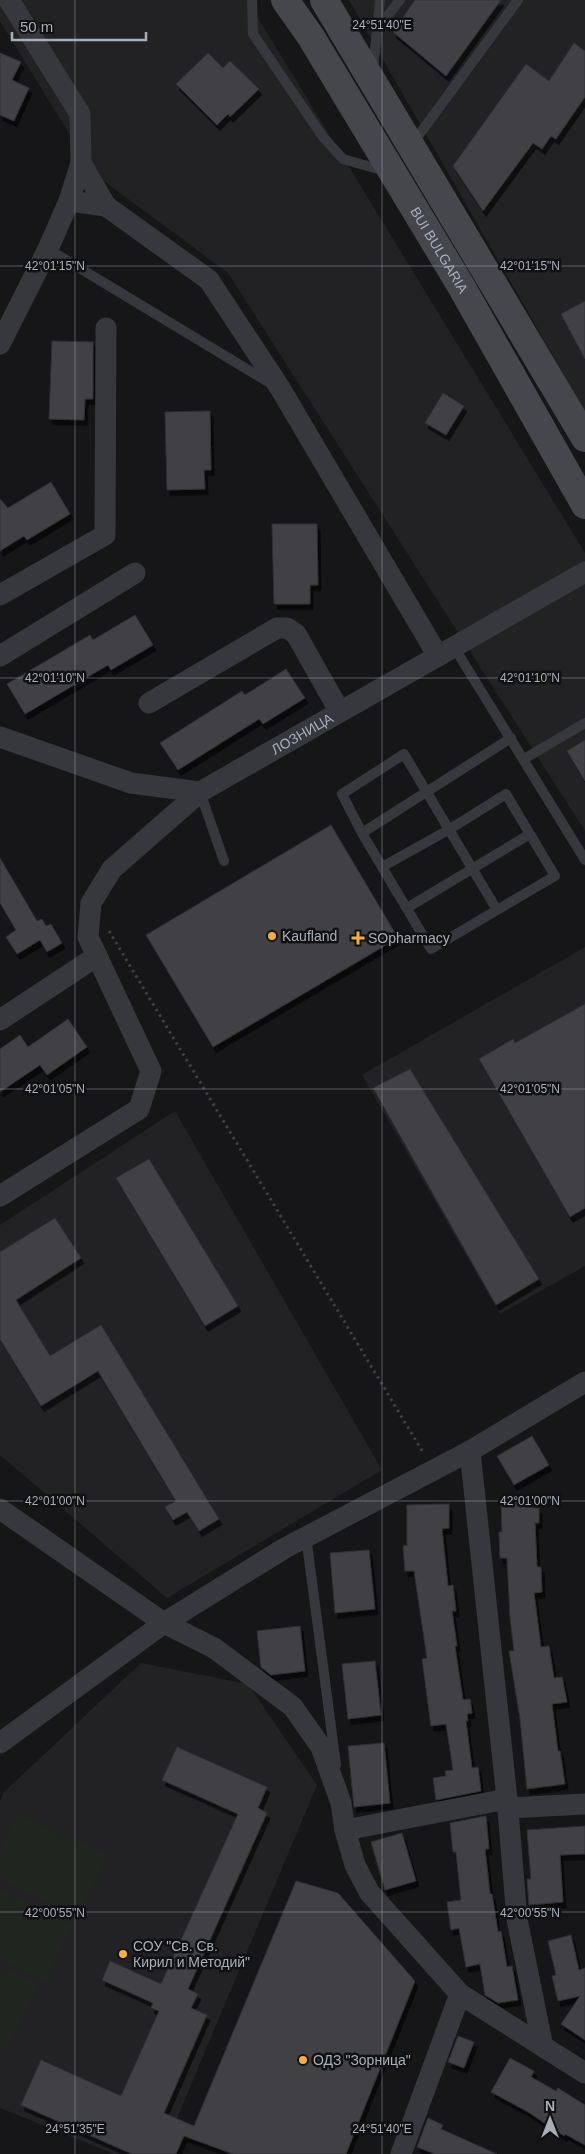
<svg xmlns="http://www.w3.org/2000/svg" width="585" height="2154" viewBox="0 0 585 2154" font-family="Arial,sans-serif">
<defs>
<filter id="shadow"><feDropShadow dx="3" dy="5.5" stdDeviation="0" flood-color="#0009"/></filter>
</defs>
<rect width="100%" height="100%" fill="#161618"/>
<!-- built -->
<path fill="#222225" d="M0,0h247l338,553v278l-357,-558 -135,-100 -93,-152z
M349,0h236v412z
M585,947v319l-85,48 -138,-239z
M175,1111l207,359 -215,128 -167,-143v-230z
M141,1663l107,21 69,101 -155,369h-48l-114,-46v-307l4,-9z"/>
<!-- green -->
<path fill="#1e261f" d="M18,1813l90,43 -30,61 -78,-38v-29z
M0,1891l72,34 -27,57 -45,-22z
M0,1967l37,17 -30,66 -7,-3z"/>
<!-- building -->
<path fill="#404145" stroke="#303034" filter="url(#shadow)" d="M415,0h86l-55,76 -53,-44z
M574,43l11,8v46l-29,42 -5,-3 -9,13 -9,-6 -50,68 -30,-45 73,-102 23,17z
M0,53l21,9 -9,18 17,8 -15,33 -14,-6z
M208,53l15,15 7,-7 29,28 -29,28 -2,-3 -11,11 -41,-41z
M585,301v58l-24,-45z
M52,341l41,1v57h-8l-1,21 -35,-1z
M443,393l21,13 -18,29 -21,-12z
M210,411l1,59h-7l1,19 -38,1 -2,-78z
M51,482l19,32 -43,26 -3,-4 -24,15v-52l8,9z
M272,524h45l1,61h-8v19h-36z
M135,615l18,30 -42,25 -3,-5 -83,49 -18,-30 83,-49 3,5z
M286,669l19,29 -42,26 -4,-5 -81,51 -18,-27 82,-52 3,4z
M585,740v41l-18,-30z
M331,825l67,113 -185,109 -67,-112z
M0,858l37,63 5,-2 4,7 5,-2 11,19 -15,9 -7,-12 -23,14 -11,-17 10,-7 -16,-27z
M585,1004v204l-15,9 -91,-158 34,-20 2,4z
M68,1019l19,28 -40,28 -7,-10 -40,27v-43l20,-14 8,12z
M410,1069l129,210 -43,26 -123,-217z
M149,1159l89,147 -33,20 -89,-148z
M55,1218l26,40 -65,42 34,56 51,-31 118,194 -20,12 -12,-19 -14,8 -8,-13 11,-6 -78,-130 -57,35 -41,-67v-87z
M532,1436l17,29 -35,20 -17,-29z
M532,1498l1,10h6v15h-4l2,44h4l1,25 -8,1 7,54 8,-1 5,32 8,-1 5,25 -15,2 6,47h2l5,33 -38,5 -7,-70 -11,-68h5l-4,-33 -3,-60h-7l-1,-26h3l-1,-33z
M449,1504v24l-7,1 6,57 5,-1 3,26h-4l5,35h-2l8,54 7,-1 2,14 -5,1 1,7h-2l6,47 6,-1 3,24 -45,9 -3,-22 13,-2 -1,-5 8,-1 -7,-46 -15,2 -9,-67 5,-1 -13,-87h-9l-2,-25 4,-1v-40z
M369,1550l6,59 -40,4 -5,-60z
M300,1626l5,45 -34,4 -10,-8 -4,-36z
M375,1661l6,54 -33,4 -6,-55z
M384,1743l6,60 -36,4 -6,-61z
M177,1747l90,40 -9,21 9,5 -79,176 10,5 -7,14 16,7 -43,98 30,13 102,-245 42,12 77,88 -69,173h-113l-49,-18 -8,18h-44l-111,-49 20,-45 80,36 38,-85 -8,-3 2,-5 -51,-23 8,-19 51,23 77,-170 -76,-34z
M486,1816l3,33h-4l5,45h2l6,38 3,-1 6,36 5,-1 6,34 -20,3 -13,-8 -5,-31 -14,3 -7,-39 -8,2 -4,-28 14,-2 -5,-48h-3l-3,-29z
M585,1826v28l-25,1 3,47 -34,3 -2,-26h4l-4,-49z
M402,1833l14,48 -31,9 -14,-48z
M571,1935l8,35 6,-2v72l-24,-16 19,-28 -22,5 -6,-25 4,-1 -8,-34z
M458,2036l16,6 -10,26 -16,-6z
M510,2058l24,13 -3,6 25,14 2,-3 27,17v40l-20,-11 -1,2 -36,-24 -37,-20z
M428,2118l15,7 -2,4 56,25h-62l-18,-7z"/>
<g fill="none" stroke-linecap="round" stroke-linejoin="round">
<!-- path -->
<path stroke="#3d3f44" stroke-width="3" stroke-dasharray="2.5 4" stroke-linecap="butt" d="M109,931l315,523"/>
<!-- service -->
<path stroke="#37383d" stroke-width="10" d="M252,0l1,34 70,103 20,22 42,12
M378,28l22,-28
M373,69l7,-69
M413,143l105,-143
M48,249l222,134
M454,647l131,213
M524,759l61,-36
M200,792l24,69
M362,833l149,-95
M382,867l-20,-34 -20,-39 62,-40 93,156 58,-34 -49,-82 -56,35 -68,38 49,82 66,-39
M407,908l123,-74
M306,1536l30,229"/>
<!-- minor -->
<g stroke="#37383d" stroke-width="21">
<path d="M81,163l25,43"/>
<path d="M69,201l37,5 103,74 71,108 158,268"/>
<path d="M0,344l48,-95 21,-48 12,-38 -1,-49 -71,-114"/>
<path d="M0,595l105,-60 1,-207"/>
<path d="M0,656l135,-83"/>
<path d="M149,703l128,-75h10l9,6 44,78"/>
<path id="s1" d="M0,737l131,46 69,9 385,-220"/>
<path d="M0,1020l97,-64"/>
<path d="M0,1196l139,-87 12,-38 -63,-134 3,-34 21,-34 88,-77"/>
<path d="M470,1451l37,348 10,120 26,128"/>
<path d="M0,1509l164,114 50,25 79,59 28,40 20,56 4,27 10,35 14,27 91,102 125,79"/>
<path d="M0,1743l164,-120 121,-75 185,-97 115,-69"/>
<path d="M508,1808l77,-4"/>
<path d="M345,1830l162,-31"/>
<path d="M401,2154l59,-160"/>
</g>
<!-- secondary -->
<g stroke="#45474d" stroke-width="28">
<path id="s2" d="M285,0l26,37 150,249 124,219"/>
<path d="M324,0l261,438"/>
</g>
</g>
<!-- ticks -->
<path fill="none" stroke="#a8adb8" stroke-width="1" stroke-opacity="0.45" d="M75,0v2154M382,0v2154M0,266h585M0,678h585M0,1089h585M0,1501h585M0,1912h585"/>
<!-- markers -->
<g fill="#f2b134" stroke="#111113" stroke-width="2">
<circle cx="272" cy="936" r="5"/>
<path d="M355.5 930.5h5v5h5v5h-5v5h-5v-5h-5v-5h5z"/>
<circle cx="123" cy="1954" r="5"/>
<circle cx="303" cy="2060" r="5"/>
</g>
<g text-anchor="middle" stroke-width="5" stroke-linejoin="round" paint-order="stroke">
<!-- street labels -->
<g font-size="14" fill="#a8adb8" stroke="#111113">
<text dy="5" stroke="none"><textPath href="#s2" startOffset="294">BUI BULGARIA</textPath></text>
<text dy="5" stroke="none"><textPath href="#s1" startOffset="326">ЛОЗНИЦА</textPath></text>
</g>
<!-- poi labels -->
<g font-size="14" fill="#a8adb8" stroke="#111113" text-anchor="start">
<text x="282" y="941">Kaufland</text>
<text x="368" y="943">SOpharmacy</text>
<text x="133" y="1951">СОУ "Св. Св.<tspan x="133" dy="16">Кирил и Методий"</tspan></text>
<text x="313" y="2065">ОДЗ "Зорница"</text>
</g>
</g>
<g font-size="12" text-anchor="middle" fill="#a8adb8" stroke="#111113" stroke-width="5" stroke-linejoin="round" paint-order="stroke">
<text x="382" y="29">24°51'40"E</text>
<text x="55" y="270">42°01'15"N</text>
<text x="530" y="270">42°01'15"N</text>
<text x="55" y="682">42°01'10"N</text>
<text x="530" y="682">42°01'10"N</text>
<text x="55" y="1093">42°01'05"N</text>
<text x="530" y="1093">42°01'05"N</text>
<text x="55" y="1505">42°01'00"N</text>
<text x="530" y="1505">42°01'00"N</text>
<text x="55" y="1917">42°00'55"N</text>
<text x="530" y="1917">42°00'55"N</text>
<text x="75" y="2133">24°51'35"E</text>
<text x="382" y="2133">24°51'40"E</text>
</g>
<!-- north arrow -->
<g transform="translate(550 2119)" stroke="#111113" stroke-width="4" paint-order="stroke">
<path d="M0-4L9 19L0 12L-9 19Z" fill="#a8adb8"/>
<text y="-8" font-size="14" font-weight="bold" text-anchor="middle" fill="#a8adb8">N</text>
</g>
<!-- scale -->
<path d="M12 32v8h134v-8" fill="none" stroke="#a8adb8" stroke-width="2.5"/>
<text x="20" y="32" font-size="15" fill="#a8adb8" stroke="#111113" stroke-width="4" paint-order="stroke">50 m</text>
</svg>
